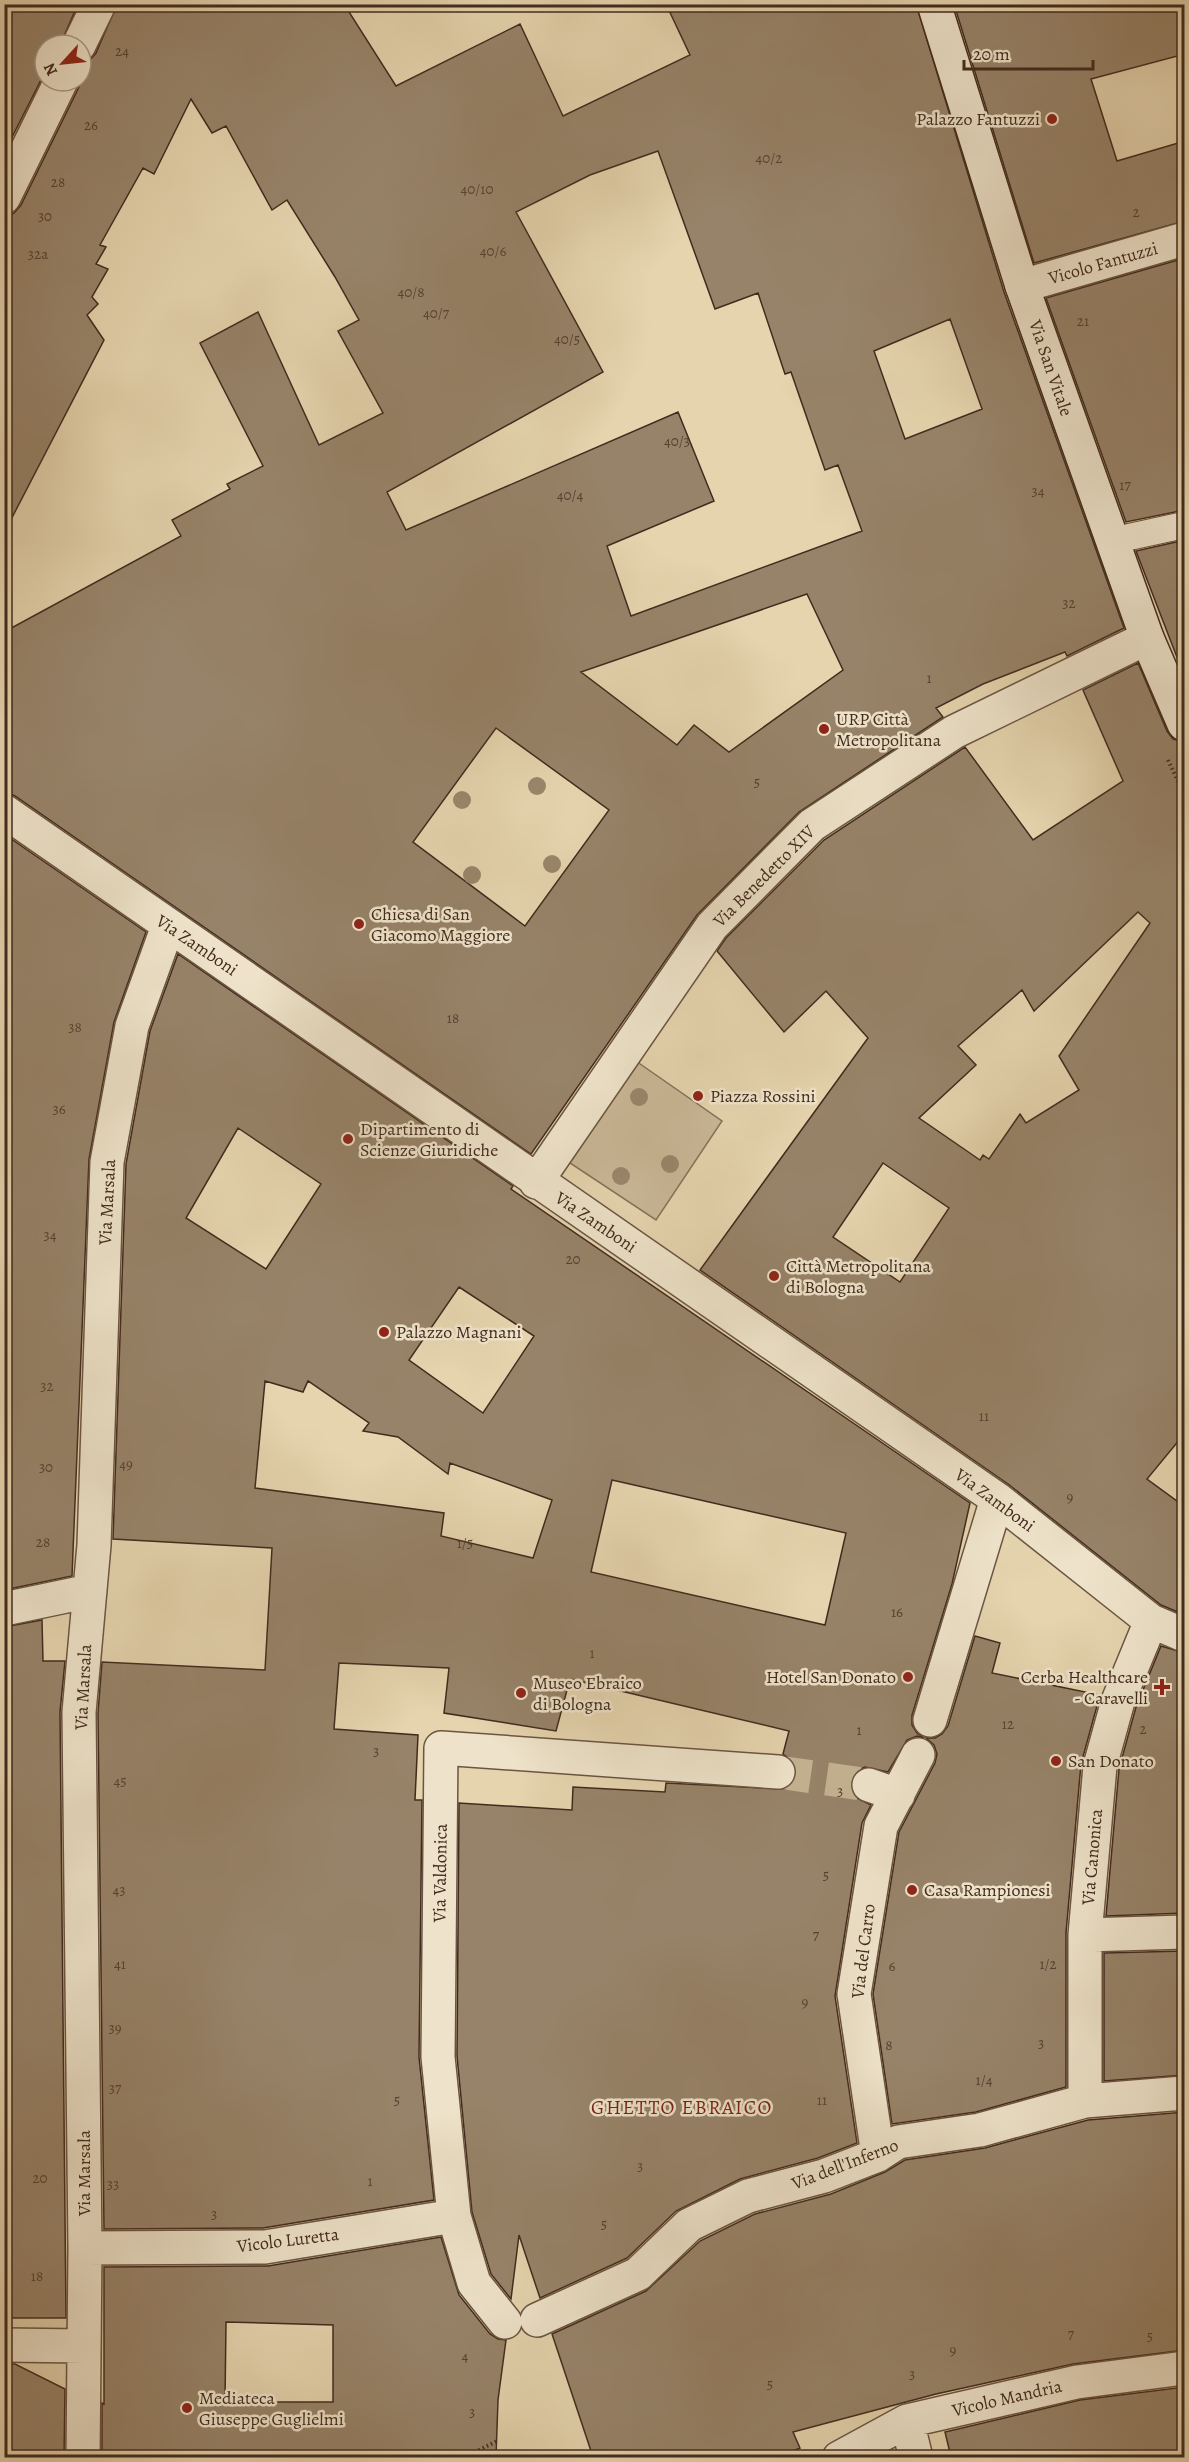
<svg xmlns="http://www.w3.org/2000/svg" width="1189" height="2462" viewBox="0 0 1189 2462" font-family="Alegreya,serif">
<rect width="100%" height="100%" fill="#e5d4ae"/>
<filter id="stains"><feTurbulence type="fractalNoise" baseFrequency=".00333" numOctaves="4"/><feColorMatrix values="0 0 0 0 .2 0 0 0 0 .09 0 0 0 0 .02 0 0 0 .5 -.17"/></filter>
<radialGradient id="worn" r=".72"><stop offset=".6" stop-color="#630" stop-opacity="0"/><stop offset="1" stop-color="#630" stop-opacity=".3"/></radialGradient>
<!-- green -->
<path fill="#c9b796" stroke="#86715a" stroke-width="1.5" d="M633,1059l89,62 -66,99 -89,-59z"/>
<!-- building -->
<path fill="#978369" stroke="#422b1e" stroke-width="1.5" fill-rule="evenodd" d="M4,4h74l-18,41h-15v27l-41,81z
M117,4h227l52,82 124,-62 43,92 127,-61 -24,-51h250l88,288 120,336 -57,28 -2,-4 -82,32 -47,24 7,9 -144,95 -102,103 -166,239 -516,-358 -11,-4v-160l177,-96 -9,-16 58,-31 -3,-5 36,-18 -63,-123 58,-31 61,133 64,-32 -45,-82 21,-11 -24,-43 -48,-77 -15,10 -46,-84 -14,7 -21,-34 -37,75 -11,-6 -43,77 6,2 -10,17 12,5 -16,28 6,7 -11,11 17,25 -100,193v-317l10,-3 7,-8 57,-116 3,-8v-17l9,-4 6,-7zM658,151l57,158 43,-16 27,81 6,-2 34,98 13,-5 24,66 -231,85 -24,-70 107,-45 -36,-89 -272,118 -19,-38 216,-120 -87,-160 74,-37zM950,319l32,90 -77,30 -31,-88zM807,594l36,76 -114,82 -35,-27 -17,20 -96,-73zM496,728l113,82 -84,116 -112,-84z
M954,4h222l9,29v21l-94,25 26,82 68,-20v80l-151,42z
M1185,258v252l-59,12 -80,-224z
M1185,540v138l-49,-127z
M1138,663l29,68 6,8 12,3v691l-38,46 38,28v108l-24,-10 -153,-121 -308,-214 168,-232 -42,-47 -42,41 -67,-81 9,-13 98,-98 141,-93 68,93 90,-59 -40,-91zM1138,912l12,11 -91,133 20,34 -53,33 -6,-9 -31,45 -6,-4 -3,5 -61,-42 57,-53 -18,-19 64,-56 12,21zM883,1163l66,45 -49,74 -67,-45z
M4,834l142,98 -32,90 -25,137 -17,417 -68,14z
M178,954l335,232 -2,3 459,314 -18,81 -40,131v10l5,8 7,5 -7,-2 -10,4 -19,32 -23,-5 -9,4 -5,8v9l4,9 16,8 -9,18 -27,173 22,147 -39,15 -78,21 -64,32 -49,47 -87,40 -21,-63 -8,64 -20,-25 -19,-62 -15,-156 2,-253 113,7 1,-23 92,5 1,-9 120,6 8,-7 3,-9 -2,-10 -12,-9 6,-23 -219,-52 -14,52 -112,-18 5,-45 -110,-5 -5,66 84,6 -3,65h7l-3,257 15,143 -171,28 -159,1 -6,-516 4,-51 163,8 7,-122 -159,-9 13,-375 24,-133zM238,1128l83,56 -55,85 -80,-51zM459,1287l75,49 -51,77 -74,-53zM265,1381l38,11 5,-11 61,42 -6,8 35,6 50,37 2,-11 102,37 -19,58 -92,-22 3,-23 -189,-25zM612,1480l234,53 -21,92 -234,-53z
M42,1620l1,41h22l-5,51 6,606h-62v-691z
M975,1636l25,7 -8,30 108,22 -19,69 -15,169v154l-90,25 -84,12 -19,-130 26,-162 36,-69 2,-9 -3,-9 -8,-7h9l7,-4 6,-8z
M1161,1646l24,7v260l-79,3 13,-147 17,-62z
M1185,1951v124l-81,6v-128z
M1185,2112v238l-112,14 -137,30 -143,38 7,16 -21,9h-186l-41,-123 94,-43 54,-50 55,-27 76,-20 54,-22 20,-12 80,-12 103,-28z
M441,2237l18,58 31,39 8,5 8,1 -8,60 -2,57h-394v-54l2,1v-137l164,-1zM226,2322l107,3v77h-108z
M4,2364h11l50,25 -1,68h-60z
M1185,2387v70h-234l-6,-25 135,-32z"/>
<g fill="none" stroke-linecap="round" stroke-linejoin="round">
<!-- street-tunnel -->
<path stroke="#c4b291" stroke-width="33" stroke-dasharray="33 16" stroke-linecap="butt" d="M778,1772l91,13"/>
<!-- lane casing -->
<g stroke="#6b5542" stroke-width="28">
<path id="lane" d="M1111,541l73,-16"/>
</g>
<!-- street casing -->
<g stroke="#6b5542" stroke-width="36">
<path id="street" d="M79,45l20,-41
M4,197l57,-116
M1022,286l162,-47
M4,811l993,688 154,122 33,14
M536,1182l176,-256 100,-101 142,-93 193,-94
M4,1609l86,-18
M930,1720l67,-221
M869,1785l29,10
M1085,1935l99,-3
M1085,2101v-166l15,-169 18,-65 33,-80
M878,2155l-24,-161 27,-168 37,-71
M85,2248l180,-1 189,-31
M537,2320l101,-46 51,-49 59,-29 76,-20 54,-21 20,-13 82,-12 105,-29 99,-8
M505,2322l-31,-39 -20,-67 -16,-159 3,-309 337,24
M4,2345l80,1
M907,2421l9,37
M83,2458l2,-210 -6,-536 15,-167 13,-383 25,-136 36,-100
M839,2458l68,-37 170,-39 107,-14"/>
</g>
<!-- secondary casing -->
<g stroke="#422b1e" stroke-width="36">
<path id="secondary" d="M934,4l88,282 125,352 37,86"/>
</g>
<!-- path -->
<path stroke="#422b1e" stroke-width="4" stroke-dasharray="1.5 3" stroke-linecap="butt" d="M1168,760l16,34
M476,2458l1,-7 20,-10"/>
<!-- lane -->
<use href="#lane" stroke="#eee3ca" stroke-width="26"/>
<!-- street -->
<use href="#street" stroke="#eee3ca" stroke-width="33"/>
<!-- secondary -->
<use href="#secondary" stroke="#eee3ca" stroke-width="33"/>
</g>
<!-- trees -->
<g fill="#9a866c">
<circle cx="537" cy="786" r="9"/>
<circle cx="462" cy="800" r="9"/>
<circle cx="552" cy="864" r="9"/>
<circle cx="472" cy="875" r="9"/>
<circle cx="639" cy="1097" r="9"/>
<circle cx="670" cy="1164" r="9"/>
<circle cx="621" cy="1176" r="9"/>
</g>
<!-- markers -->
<g fill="#8f2418" stroke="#eee3ca" stroke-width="2">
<circle cx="1052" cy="119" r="6"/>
<circle cx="824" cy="729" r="6"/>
<circle cx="359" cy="924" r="6"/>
<circle cx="698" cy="1096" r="6"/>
<circle cx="348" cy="1139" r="6"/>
<circle cx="774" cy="1276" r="6"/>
<circle cx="384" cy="1332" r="6"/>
<circle cx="908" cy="1677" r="6"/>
<path d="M1159 1678h6v6h6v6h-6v6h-6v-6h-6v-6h6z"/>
<circle cx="521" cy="1693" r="6"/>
<circle cx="1056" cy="1761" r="6"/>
<circle cx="912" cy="1890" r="6"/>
<circle cx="187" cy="2408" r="6"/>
</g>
<g text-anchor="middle" stroke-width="5" stroke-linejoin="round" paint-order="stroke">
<!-- number labels -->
<g font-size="15" fill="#574131">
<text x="122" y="56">24</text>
<text x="91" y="130">26</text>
<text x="769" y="163">40/2</text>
<text x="58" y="187">28</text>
<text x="477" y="194">40/10</text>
<text x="1136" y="217">2</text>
<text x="45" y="221">30</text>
<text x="493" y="256">40/6</text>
<text x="38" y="259">32a</text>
<text x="411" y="297">40/8</text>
<text x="436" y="318">40/7</text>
<text x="1083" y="326">21</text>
<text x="567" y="344">40/5</text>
<text x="677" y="446">40/3</text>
<text x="1125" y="490">17</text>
<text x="1038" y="496">34</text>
<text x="570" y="500">40/4</text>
<text x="1069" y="608">32</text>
<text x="929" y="683">1</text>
<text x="757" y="787">5</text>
<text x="453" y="1023">18</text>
<text x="75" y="1032">38</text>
<text x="59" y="1114">36</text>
<text x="50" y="1240">34</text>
<text x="573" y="1264">20</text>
<text x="47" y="1391">32</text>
<text x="984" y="1421">11</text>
<text x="126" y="1469">49</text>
<text x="46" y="1472">30</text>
<text x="1070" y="1502">9</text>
<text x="43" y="1547">28</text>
<text x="465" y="1548">1/5</text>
<text x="897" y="1617">16</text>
<text x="592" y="1658">1</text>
<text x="1008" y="1729">12</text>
<text x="1143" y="1734">2</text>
<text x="859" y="1735">1</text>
<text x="376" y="1756">3</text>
<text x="120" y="1786">45</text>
<text x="840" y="1796">3</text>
<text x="826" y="1880">5</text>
<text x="119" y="1895">43</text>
<text x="816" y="1940">7</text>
<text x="120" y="1969">41</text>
<text x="1048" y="1969">1/2</text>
<text x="892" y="1971">6</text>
<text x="805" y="2007">9</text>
<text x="115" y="2033">39</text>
<text x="1041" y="2048">3</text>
<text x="889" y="2050">8</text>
<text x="984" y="2085">1/4</text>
<text x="115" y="2093">37</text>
<text x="397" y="2105">5</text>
<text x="822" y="2105">11</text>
<text x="640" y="2171">3</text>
<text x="40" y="2183">20</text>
<text x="370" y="2186">1</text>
<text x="113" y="2189">33</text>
<text x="214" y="2219">3</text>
<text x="604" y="2229">5</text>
<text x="37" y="2281">18</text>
<text x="1071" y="2339">7</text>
<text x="1150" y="2341">5</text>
<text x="953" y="2355">9</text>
<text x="465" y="2361">4</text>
<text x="912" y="2379">3</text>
<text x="770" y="2389">5</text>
<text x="472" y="2417">3</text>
</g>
<!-- poi labels -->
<g font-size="18" fill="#422b1e" stroke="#eee3ca" text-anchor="start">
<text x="1040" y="125" text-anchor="end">Palazzo Fantuzzi</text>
<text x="836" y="725">URP Città<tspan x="836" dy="21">Metropolitana</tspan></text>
<text x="371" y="920">Chiesa di San<tspan x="371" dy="21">Giacomo Maggiore</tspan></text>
<text x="710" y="1102">Piazza Rossini</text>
<text x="360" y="1135">Dipartimento di<tspan x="360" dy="21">Scienze Giuridiche</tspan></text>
<text x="786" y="1272">Città Metropolitana<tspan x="786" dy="21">di Bologna</tspan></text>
<text x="396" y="1338">Palazzo Magnani</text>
<text x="896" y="1683" text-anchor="end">Hotel San Donato</text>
<text x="1148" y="1683" text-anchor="end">Cerba Healthcare<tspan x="1148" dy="21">- Caravelli</tspan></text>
<text x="533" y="1689">Museo Ebraico<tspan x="533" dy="21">di Bologna</tspan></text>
<text x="1068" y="1767">San Donato</text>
<text x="924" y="1896">Casa Rampionesi</text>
<text x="199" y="2404">Mediateca<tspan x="199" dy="21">Giuseppe Guglielmi</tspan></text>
</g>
<!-- street labels -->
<g font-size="18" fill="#422b1e" stroke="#eee3ca">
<text transform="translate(1103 263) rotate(-16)" y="6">Vicolo Fantuzzi</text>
<text transform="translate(1051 368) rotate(71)" y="6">Via San Vitale</text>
<text transform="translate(764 876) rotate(-45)" y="6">Via Benedetto XIV</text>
<text transform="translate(197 945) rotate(34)" y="6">Via Zamboni</text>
<text transform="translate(107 1202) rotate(-87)" y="6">Via Marsala</text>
<text transform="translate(596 1222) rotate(34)" y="6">Via Zamboni</text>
<text transform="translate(995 1500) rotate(36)" y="6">Via Zamboni</text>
<text transform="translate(83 1687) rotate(-87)" y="6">Via Marsala</text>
<text transform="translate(1092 1857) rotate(-85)" y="6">Via Canonica</text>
<text transform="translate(440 1873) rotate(-89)" y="6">Via Valdonica</text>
<text transform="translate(863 1951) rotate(-83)" y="6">Via del Carro</text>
<text transform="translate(845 2164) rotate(-21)" y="6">Via dell'Inferno</text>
<text transform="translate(84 2173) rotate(-90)" y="6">Via Marsala</text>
<text transform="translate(288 2240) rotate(-7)" y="6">Vicolo Luretta</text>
<text transform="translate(1007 2398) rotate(-13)" y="6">Vicolo Mandria</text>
</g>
<!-- neighbourhood labels -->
<g font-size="20" letter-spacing="1.5" fill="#7a1f14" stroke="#eee3ca">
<text x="682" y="2114">GHETTO EBRAICO</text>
</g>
</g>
<!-- margin -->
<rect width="1189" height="2462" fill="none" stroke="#e5d4ae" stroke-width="24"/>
<rect x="6" y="6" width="1177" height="2450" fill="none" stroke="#422b1e" stroke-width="3"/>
<rect x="12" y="12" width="1165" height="2438" fill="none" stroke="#422b1e" stroke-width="1.5"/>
<!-- north arrow -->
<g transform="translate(63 63) rotate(243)"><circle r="28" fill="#eee3ca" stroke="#a99985" stroke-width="1.5"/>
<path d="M0-4.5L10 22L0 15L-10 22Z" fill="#8f2418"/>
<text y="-9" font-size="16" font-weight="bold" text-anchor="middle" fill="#422b1e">N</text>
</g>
<!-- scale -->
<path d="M964 60v9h129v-9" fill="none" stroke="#422b1e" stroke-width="3"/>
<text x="973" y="60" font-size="18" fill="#422b1e" stroke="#eee3ca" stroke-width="4.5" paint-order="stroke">20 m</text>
<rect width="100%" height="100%" filter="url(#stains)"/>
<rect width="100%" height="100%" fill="url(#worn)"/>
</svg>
